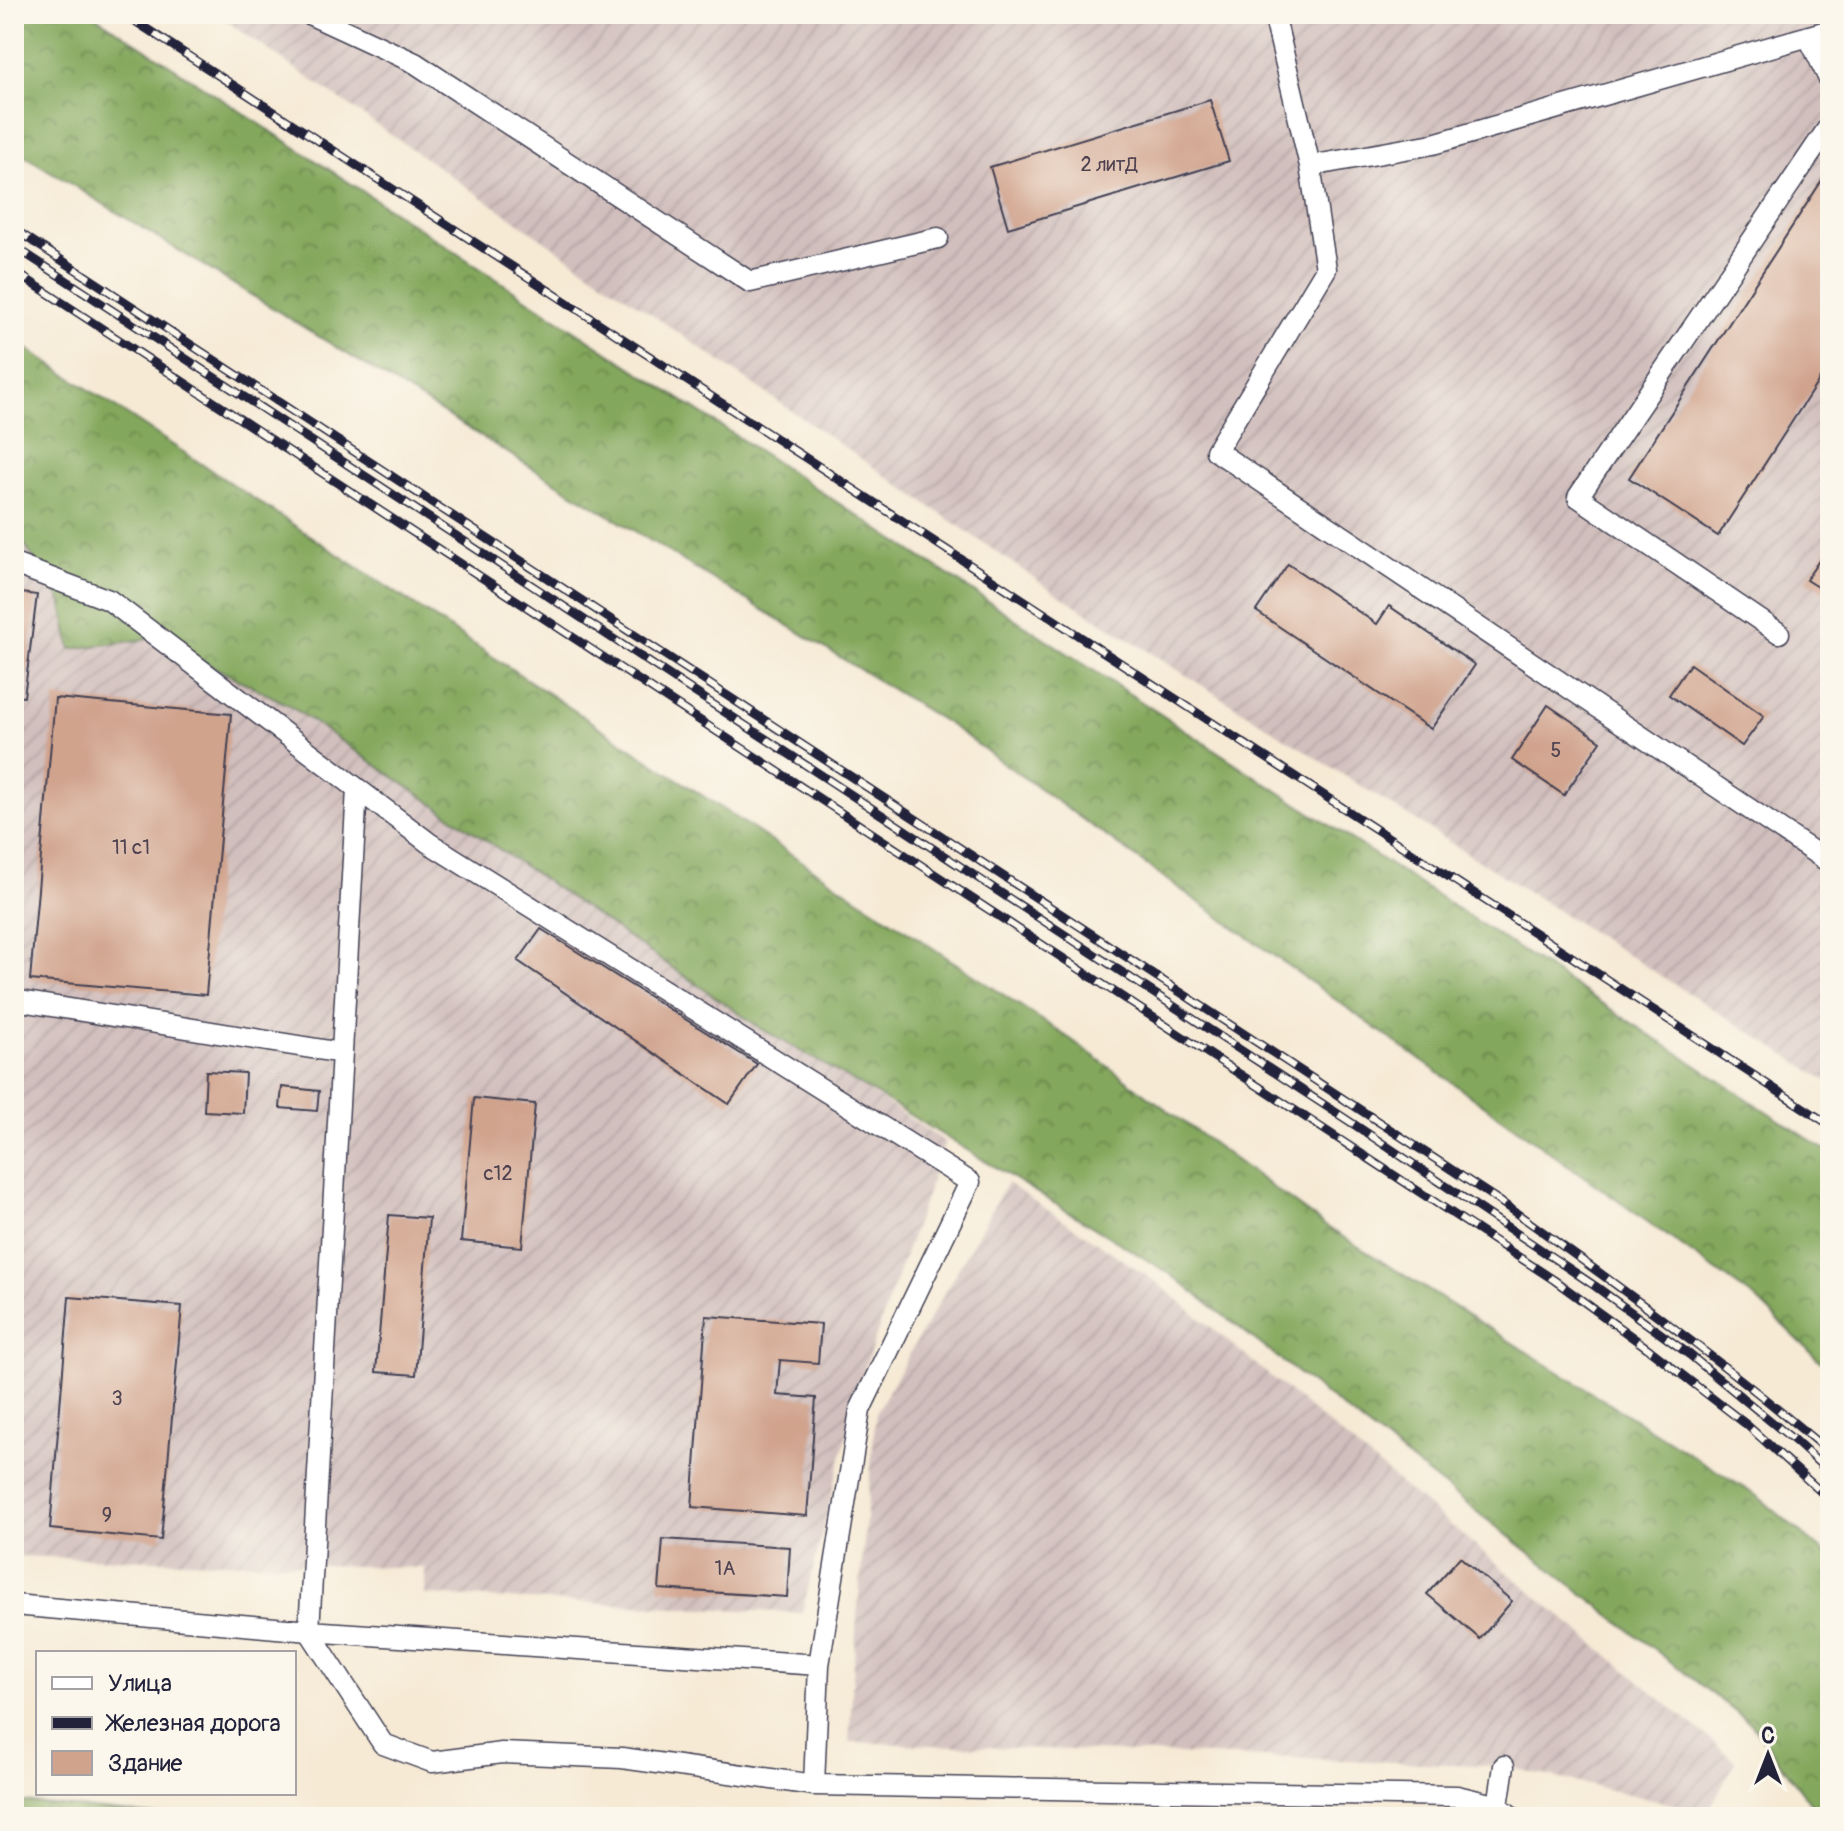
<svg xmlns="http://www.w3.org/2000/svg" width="1844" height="1831" viewBox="0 0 1844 1831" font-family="Pangolin,sans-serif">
<defs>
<pattern id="industrial-furrows" width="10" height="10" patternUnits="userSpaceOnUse" patternTransform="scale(2)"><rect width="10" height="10" fill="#d1bfbd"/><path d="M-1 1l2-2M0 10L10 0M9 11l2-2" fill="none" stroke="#b3a4a3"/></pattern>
<pattern id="forest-crowns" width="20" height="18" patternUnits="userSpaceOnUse" patternTransform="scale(2)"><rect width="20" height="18" fill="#83a75c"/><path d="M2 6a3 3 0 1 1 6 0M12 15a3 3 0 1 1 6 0" fill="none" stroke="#6b884d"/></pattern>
</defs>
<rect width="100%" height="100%" fill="#fbf7ec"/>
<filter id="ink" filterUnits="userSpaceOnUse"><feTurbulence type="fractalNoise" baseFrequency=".0125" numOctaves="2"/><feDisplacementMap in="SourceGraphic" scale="16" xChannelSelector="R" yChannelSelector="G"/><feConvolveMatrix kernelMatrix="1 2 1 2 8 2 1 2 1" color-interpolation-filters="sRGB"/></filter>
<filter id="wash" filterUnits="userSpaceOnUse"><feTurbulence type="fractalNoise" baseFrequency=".006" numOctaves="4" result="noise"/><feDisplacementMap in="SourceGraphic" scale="32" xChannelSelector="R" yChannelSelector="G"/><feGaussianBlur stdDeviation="1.8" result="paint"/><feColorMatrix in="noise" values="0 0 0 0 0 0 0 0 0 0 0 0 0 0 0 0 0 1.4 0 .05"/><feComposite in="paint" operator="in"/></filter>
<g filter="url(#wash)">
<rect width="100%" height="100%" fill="#f6ead5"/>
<!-- industrial -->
<path fill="url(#industrial-furrows)" d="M216,14h1614v1069l-777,-492z
M14,476l33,69 898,597 -84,236 -59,235 -377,-18v-27l-411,-12z
M1007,1183l148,98 581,480 -28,51 -204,-46 -655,-24 8,-126 19,-203z"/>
<!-- forest -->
<path fill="url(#forest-crowns)" stroke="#52644c" stroke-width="2" d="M14,14h78l1738,1139v218l-74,-72 -806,-574 -936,-576z
M14,340l1058,700 252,185 433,271 73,61v260h-9l-70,-93 -581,-450 -293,-179 -115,-66 -475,-325 -131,-66 -85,11 -10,-49 -40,-61 -7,-5z
M14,1801l158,16h-158z"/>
<g id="blocks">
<!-- building -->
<path fill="#d0a38d" d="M1210,100l19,61 -221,67 -18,-61z
M1830,168v195l-112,173 -89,-58z
M1830,544v51l-24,-15z
M1288,564l89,60 12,-18 86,59 -44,64 -175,-118z
M14,592l23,3 -13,102 -10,-1z
M1690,664l74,52 -22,30 -73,-51z
M55,698l176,16 -25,281 -176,-15z
M1548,705l53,36 -37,54 -52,-35z
M541,929l216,135 -28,40 -211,-143z
M206,1071l39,2 -2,40 -39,-2z
M282,1087l37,4 -2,20 -37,-3z
M474,1098l61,6 -13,143 -61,-6z
M389,1215l40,3 -13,157 -40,-3z
M69,1297l113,9 -21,234 -111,-11z
M706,1316l115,8 -3,39 -38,-3 -3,35 39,3 -9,118 -115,-9z
M663,1539l127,8 -3,50 -128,-8z
M1460,1557l52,44 -32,38 -53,-45z"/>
</g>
</g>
<g filter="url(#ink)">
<use href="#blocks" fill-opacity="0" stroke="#424052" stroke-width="2"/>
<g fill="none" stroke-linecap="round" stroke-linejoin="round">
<!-- minor casing -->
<g stroke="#424052" stroke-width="23">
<path id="minor" d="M309,14l106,49 335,219 188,-44
M1274,14l36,152 16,103 -110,182 614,412
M1808,36l22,45
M1310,166l123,-22 397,-114
M14,564l95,36 320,243 541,339 -110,228 -41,255 -510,-34
M1779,633l-201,-136 252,-372
M357,789l-48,842 74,113 49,18 70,-9 120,5 192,27
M14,1000l328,53
M14,1605l307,27
M819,1665l-5,120 643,11 41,10 14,11
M1498,1806l6,-40"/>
</g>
<!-- minor -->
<use href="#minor" stroke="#fff" stroke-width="20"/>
<!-- rail casing -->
<g stroke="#22223b" stroke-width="9">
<path id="rail" d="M124,14l1706,1111
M14,229l1484,971c114,81 226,162 332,253
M14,246l1344,881 237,159 95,69 105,86 35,32
M14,271l1540,1009 96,70 97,75 83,75"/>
</g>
<!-- rail -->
<use href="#rail" stroke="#fbf7ec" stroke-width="6" stroke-dasharray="18" stroke-linecap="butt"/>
</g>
</g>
<g text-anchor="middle" stroke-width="8" stroke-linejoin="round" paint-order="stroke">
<!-- number labels -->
<g font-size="20" fill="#4e4250">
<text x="1109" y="171">2 литД</text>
<text x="1556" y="757">5</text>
<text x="131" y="854">11 с1</text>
<text x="498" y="1180">с12</text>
<text x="117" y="1405">3</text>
<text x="107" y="1522">9</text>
<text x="725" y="1575">1А</text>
</g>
</g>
<!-- margin -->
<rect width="1844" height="1831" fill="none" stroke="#fbf7ec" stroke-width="48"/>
<!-- legend -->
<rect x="36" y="1651" width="260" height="144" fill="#fbf7ec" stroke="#a4a2a5" stroke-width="2"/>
<rect x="52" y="1677" width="40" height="12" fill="#ffffff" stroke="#a4a2a5" stroke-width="2"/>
<text x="108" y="1691" font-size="24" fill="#22223b">Улица</text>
<rect x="52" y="1717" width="40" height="12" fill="#22223b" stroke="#a4a2a5" stroke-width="2"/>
<text x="108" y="1731" font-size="24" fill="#22223b">Железная дорога</text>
<rect x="52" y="1751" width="40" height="24" fill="#d0a38d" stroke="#a4a2a5" stroke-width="2"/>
<text x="108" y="1771" font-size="24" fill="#22223b">Здание</text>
<!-- north arrow -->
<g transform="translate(1768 1755)" stroke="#fbf7ec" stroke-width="6" paint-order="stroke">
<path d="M0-6L14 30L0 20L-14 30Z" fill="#22223b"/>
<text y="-12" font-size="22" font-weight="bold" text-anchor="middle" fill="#22223b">С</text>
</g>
</svg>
